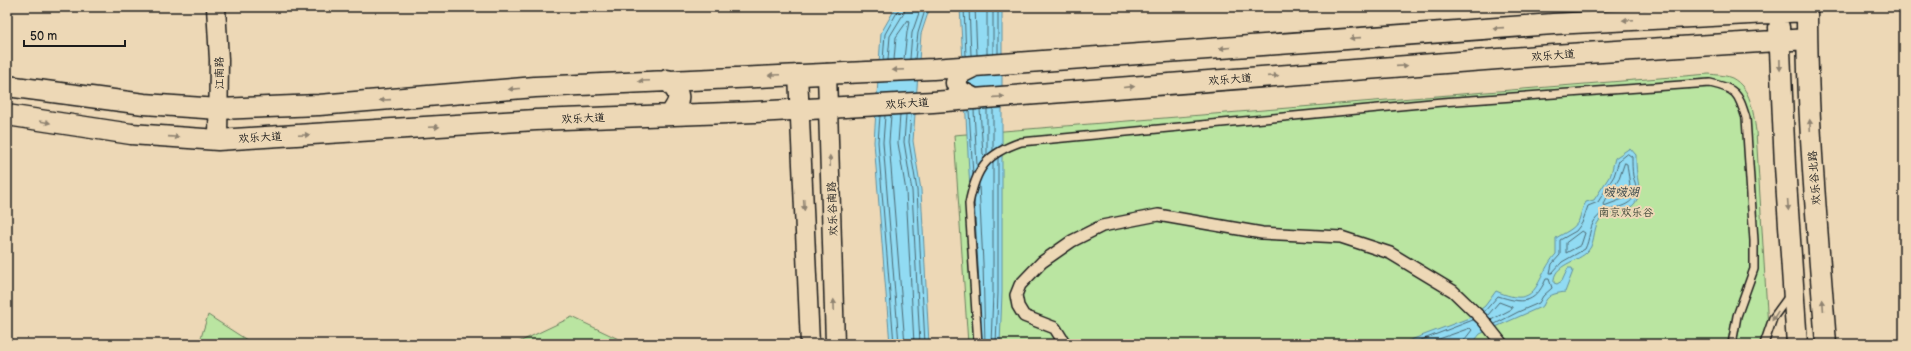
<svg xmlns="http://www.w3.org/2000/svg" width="1911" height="351" viewBox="0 0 1911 351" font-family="'Balsamiq Sans','LXGW WenKai TC',sans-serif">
<rect width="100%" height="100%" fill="#edd8b6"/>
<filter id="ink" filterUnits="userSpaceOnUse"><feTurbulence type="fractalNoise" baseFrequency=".025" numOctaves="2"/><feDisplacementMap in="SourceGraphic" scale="8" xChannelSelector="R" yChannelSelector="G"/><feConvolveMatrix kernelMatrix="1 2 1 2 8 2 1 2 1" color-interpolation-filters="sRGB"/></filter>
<g filter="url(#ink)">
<!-- green -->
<path fill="#bae5a1" stroke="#6b805e" d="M1709,74c7,1 17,1 23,4 19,10 21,33 24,53l13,213h-801l-14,-209z
M208,315l45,29h-54z
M572,317l57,27h-114z"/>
<!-- water -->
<path fill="#91dbf3" stroke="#628f9d" d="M896,7h34l-9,27 -8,107 8,49 8,154h-39l-16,-202 7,-109z
M960,7h42v286l-2,51h-24l-2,-81z
M1630,148l6,7c0,6 0,13 1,19 1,10 5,19 -2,29 -6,9 -22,8 -31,13 -13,8 -7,25 -16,35 -9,11 -36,13 -34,32l3,1 5,-3 6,-13h4l1,3 -8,21c-12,2 -17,2 -22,14l-63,28 -8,10h-66l2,-3 61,-23 16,-12 11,-15c45,20 38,-13 60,-37v-16c8,-5 19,-9 23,-18 2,-6 3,-12 7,-18l8,-2 17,-26 4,-16z"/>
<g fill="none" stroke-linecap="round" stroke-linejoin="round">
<!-- shore -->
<path stroke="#4b6872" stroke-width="1" d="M964,7l2,49
M969,7l2,48
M975,7l2,48
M998,53v-46
M987,54v-47
M993,54v-47
M910,59l2,-26 9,-26
M915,59l3,-26 8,-26
M883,60l2,-26 15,-27
M888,60l2,-24 14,-23 1,-6
M894,60l2,-23 12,-17 1,2 -2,10 -3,27
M993,108v43
M980,109l3,45 2,2 2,-2v-45
M969,110l4,65
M974,110l3,56
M911,114l-2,28 8,48 8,154
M891,115l-2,27 16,202
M900,115l-2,28 8,48 8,153
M906,115l-2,27 8,49 8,153
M880,116l-2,26 16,202
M885,116l-2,26 16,202
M1628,154l4,3c0,6 0,13 1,19 1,5 4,9 3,15 -4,21 -30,13 -41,29 -6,8 -5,19 -10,29l-23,13 -10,11h-2l2,-9 8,-9v-15l16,-9 6,-8 6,-17 10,-4 16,-26 5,-15z
M1625,163l2,1c1,12 5,22 1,33l-24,9 -1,-2 16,-25z
M979,185l4,78 2,81
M974,200l5,83
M1582,231l3,2 -4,12 -15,8v-10z
M1484,312l14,-16c23,7 36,10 48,-17h3l3,9 -9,8 -4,7 -21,9 -23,12
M1488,315l11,-13 13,5v2l-21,11
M991,344l2,-51v-131
M996,344l2,-51v-135
M1411,344l62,-24
M1425,344l45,-16 2,2 -7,9 -1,5"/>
<!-- service casing -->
<g stroke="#1c1c1c" stroke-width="10">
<path id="service" d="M978,344l-9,-140c7,-36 17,-50 52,-62l421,-40 268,-19c26,6 28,9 36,35l8,123v28l-17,47 -5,28
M1764,344l9,-26 16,-22"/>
</g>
<!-- pedestrian casing -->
<g stroke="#1c1c1c" stroke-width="14">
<path id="pedestrian" d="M1065,344l-10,-16 -31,-12 -6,-10 -2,-11 4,-10 22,-23 30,-21 30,-15 56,-11 104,18 79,4 49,16 63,38 30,29 19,24"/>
</g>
<!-- tertiary casing -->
<g stroke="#1c1c1c" stroke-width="21">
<path id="tertiary" d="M216,7l3,53 -1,80
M827,73l8,271
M798,74l12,270"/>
</g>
<!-- secondary casing -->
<g stroke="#1c1c1c" stroke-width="23">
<path id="secondary" d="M1779,27l6,139 12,178
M975,66l-16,8 -3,9 4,8 15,8
M667,80c14,14 15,18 3,35
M7,86l137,18 75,5 100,-4 216,-18 398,-18 620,-45 254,-13c0,112 11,222 19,333
M7,115l124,19 87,6 318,-20 219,-8 178,-10 605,-46 269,-17"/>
</g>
<!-- service -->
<use href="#service" stroke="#edd8b6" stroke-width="7"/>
<!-- pedestrian -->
<use href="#pedestrian" stroke="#edd8b6" stroke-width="11"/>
<!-- tertiary -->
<use href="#tertiary" stroke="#edd8b6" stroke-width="18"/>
<!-- secondary -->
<use href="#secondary" stroke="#edd8b6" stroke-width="20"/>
</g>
<!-- one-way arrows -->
<defs><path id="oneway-solid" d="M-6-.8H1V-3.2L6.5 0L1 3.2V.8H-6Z"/></defs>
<g fill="#8f8371">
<use href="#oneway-solid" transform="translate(1628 20) rotate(177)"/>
<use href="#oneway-solid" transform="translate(1498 28) rotate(176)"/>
<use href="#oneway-solid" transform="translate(1355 38) rotate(176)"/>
<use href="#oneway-solid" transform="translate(1225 48) rotate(175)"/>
<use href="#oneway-solid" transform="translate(1780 65) rotate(89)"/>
<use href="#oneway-solid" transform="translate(1402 66) rotate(-4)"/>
<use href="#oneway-solid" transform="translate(898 70) rotate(178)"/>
<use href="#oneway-solid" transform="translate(774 75) rotate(177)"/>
<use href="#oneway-solid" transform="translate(1273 76) rotate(-4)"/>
<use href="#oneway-solid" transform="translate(644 81) rotate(177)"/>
<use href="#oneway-solid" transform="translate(1129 87) rotate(-5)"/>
<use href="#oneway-solid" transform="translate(514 89) rotate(175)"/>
<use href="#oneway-solid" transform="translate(999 97) rotate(-4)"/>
<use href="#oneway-solid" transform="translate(385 100) rotate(176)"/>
<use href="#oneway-solid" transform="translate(45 122) rotate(10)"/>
<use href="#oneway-solid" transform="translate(1810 125) rotate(-93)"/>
<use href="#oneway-solid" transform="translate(434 127) rotate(-3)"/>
<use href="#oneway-solid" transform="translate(304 135) rotate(-2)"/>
<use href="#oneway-solid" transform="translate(174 137) rotate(4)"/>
<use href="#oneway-solid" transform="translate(830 161) rotate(-92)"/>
<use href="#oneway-solid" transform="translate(804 205) rotate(87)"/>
<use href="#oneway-solid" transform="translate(1788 205) rotate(86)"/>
<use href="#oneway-solid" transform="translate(834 305) rotate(-92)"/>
<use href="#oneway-solid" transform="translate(1823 305) rotate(-94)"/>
<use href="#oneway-solid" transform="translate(1775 316) rotate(123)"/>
</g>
</g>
<g text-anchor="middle" stroke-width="4" stroke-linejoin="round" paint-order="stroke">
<!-- street labels -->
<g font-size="11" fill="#1c1c1c" stroke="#edd8b6">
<text transform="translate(1553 55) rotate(-4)" y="4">欢乐大道</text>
<text transform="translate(219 73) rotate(-91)" y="4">江南路</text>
<text transform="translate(1230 79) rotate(-4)" y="4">欢乐大道</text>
<text transform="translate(907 103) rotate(-3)" y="4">欢乐大道</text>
<text transform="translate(583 118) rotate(-2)" y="4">欢乐大道</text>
<text transform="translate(260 137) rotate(-3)" y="4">欢乐大道</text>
<text transform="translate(1814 178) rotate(-94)" y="4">欢乐谷北路</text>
<text transform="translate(832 209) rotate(-92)" y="4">欢乐谷南路</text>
</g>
<!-- park labels -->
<g font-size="11" fill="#3c4437" stroke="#edd8b6">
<text x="1626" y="216">南京欢乐谷</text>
</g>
<!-- water labels -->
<g font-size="12" font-style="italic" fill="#334247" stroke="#edd8b6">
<text x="1621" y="196">啵啵湖</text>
</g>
</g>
<!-- margin -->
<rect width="1911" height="351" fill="none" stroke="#edd8b6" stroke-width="24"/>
<rect x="12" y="12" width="1887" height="327" fill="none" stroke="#1c1c1c" stroke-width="1.5" filter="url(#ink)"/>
<!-- scale -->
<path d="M24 40v6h101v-6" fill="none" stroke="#1c1c1c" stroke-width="2"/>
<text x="30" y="40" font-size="12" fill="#1c1c1c" stroke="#edd8b6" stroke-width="3" paint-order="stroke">50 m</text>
</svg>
